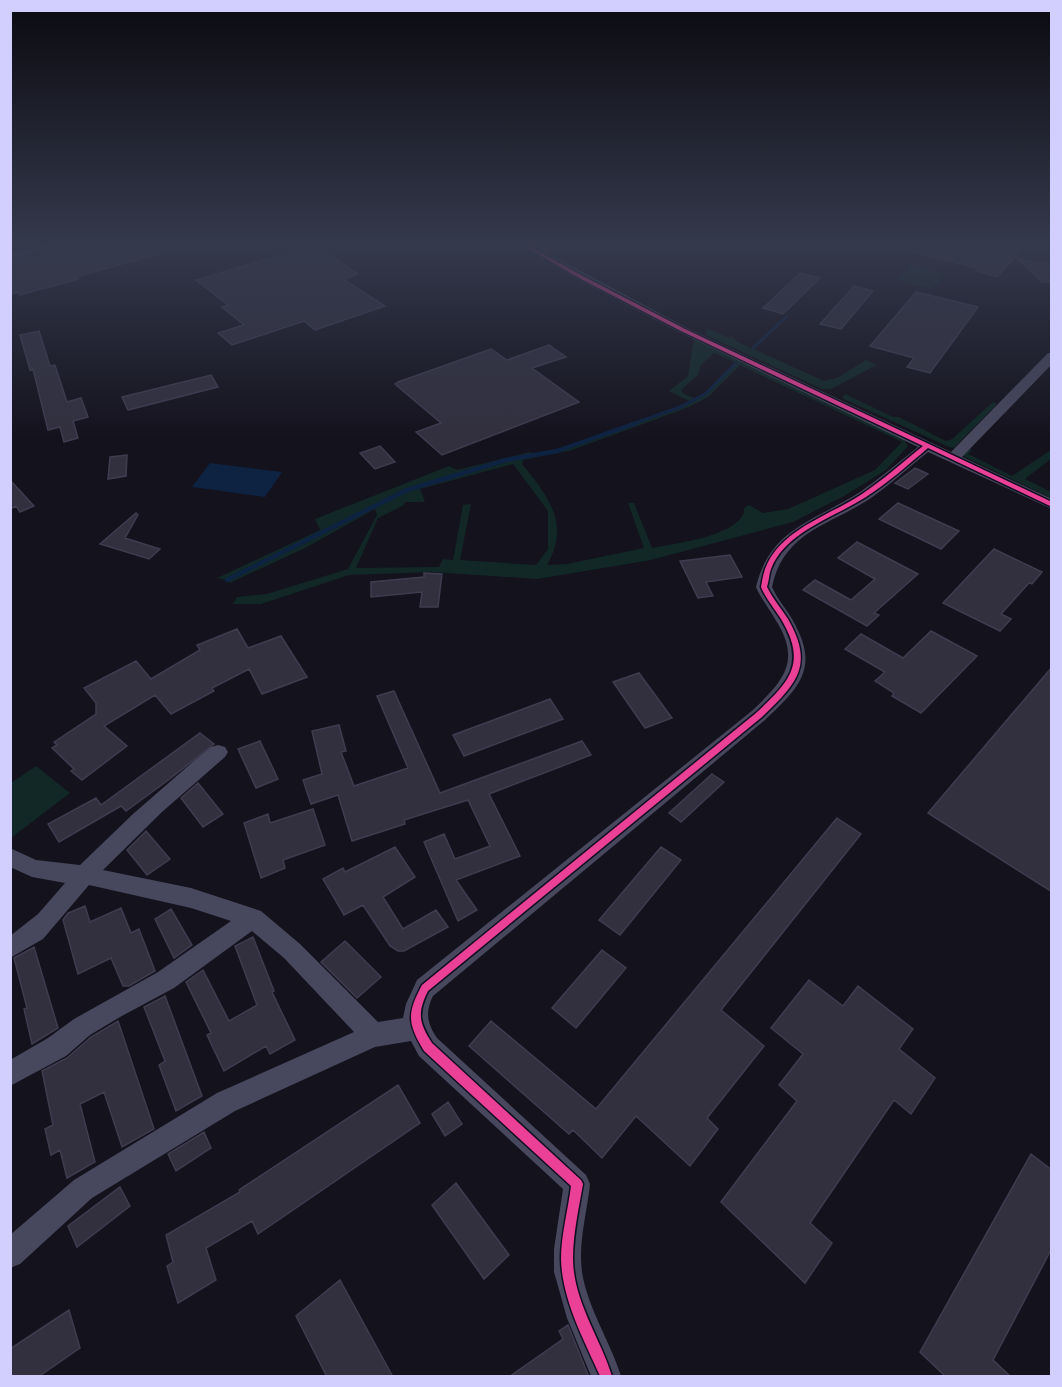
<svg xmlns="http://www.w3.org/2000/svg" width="1062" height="1387" viewBox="0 0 1062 1387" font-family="'Archivo Narrow',sans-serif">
<rect width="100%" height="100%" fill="#14121d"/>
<!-- green -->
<path fill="#112827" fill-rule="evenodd" d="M911,265l36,9 -15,15 -36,-9z
M709,329l20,9 2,-2 7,6 86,39 13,-3 29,-18 11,5 -46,24h-9l-116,-54v-4z
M694,339l209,100 5,7 -22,24 -42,26 -51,26 -142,38 -114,19 -105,-7 -83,3 -88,29h-28l4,-7 30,-3 81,-25 29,-54 -2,-6 -70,39 -75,35 -3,-2 181,-91 99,-29 50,-10 124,-43 25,-13 31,-32 -23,-10 -13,12 -3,10 -17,15 3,4 13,5 -6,3 -22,-11 19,-15zM740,365l162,77 -27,28 -87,39 -25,4 -14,-8 -5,3v5c-11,24 -67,30 -92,35l-18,-45h-6l16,45 -77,16 -20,1c24,-41 1,-69 -25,-101l1,-4 49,-10 117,-43 19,-10zM513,464l35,47v38l-12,16 -76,-5 11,-56 -8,1 -10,55 -10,-1 -4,8 -83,1 22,-50 26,-13 1,-3h20l-5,-13z
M845,394l48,23h6l47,24 6,-2 41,-37 4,2 -43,44 -5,-1 -105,-48 -2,-1z
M969,447l3,3 -4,4 44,22 39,-26v9l-26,20 26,13v6l-86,-41 -3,-3z
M530,452l6,3 -69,15 -61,19 -180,91 -9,-2 103,-48 -5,-11 134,-53 8,4z
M36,766l34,27 -59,45v-55z"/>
<!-- water -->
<path fill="#0e2241" d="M210,463l72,9 -17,25 -73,-10z"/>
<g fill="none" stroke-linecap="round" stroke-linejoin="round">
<!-- stream-far1 -->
<path stroke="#0e2241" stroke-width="3" d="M782,321l5,-5
M753,348l28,-26
M632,424l48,-17 25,-13 31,-31"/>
<!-- stream -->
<path stroke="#0e2241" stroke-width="4.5" d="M227,580l180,-90 99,-30 51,-9 79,-28"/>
</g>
<!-- building -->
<path fill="#32303f" stroke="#3f3c50" stroke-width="1.5" d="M71,243h111l1,4 -107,30 2,2 -58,16 -2,-3 -8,2v-32l60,-17z
M897,243h130l-30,34 -21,-6 3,-3 -83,-20z
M308,247l8,5 5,-2 37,24 -15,5 42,27 -70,24 -11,-9 -72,24 -14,-12 26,-8 -22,-18 6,-2 -32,-25z
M1017,258l24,5 11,-1v20h-10z
M800,273l20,5 -37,36 -20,-6z
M854,286l19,5 -32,38 -21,-5z
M916,292l62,15 -48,66 -23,-6 7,-9 -44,-12z
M39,331l11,35 5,-1 12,37 14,-4 7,19 -15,4 5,17 -14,4 -4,-15 -12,3 -15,-61 -3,1 -10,-35z
M549,345l17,12 -34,11 47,34 -137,53 -26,-23 25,-9 -46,-39 3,-2 93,-33 16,11z
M211,375l7,12 -90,23 -6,-13z
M380,446l15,16 -20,7 -15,-16z
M127,455l-1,21 -18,3 2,-22z
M915,468l13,6 -20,15 -13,-6z
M10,480l24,26 -14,6 -4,-6 -6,3z
M898,503l61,28 -18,18 -62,-30z
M136,513l2,2 -13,23 35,11 -11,10 -49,-15z
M857,542l61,32 -44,39 5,2 -12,11 -64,-36 12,-10 36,20 24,-21 -37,-21z
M994,549l48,23 -10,12 -3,-1 -28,31 10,5 -11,12 -57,-28z
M730,555l12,22 -36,5 7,14 -15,2 -18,-37z
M424,573l18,1 -4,33h-18l2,-15 -51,5v-15l53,-5z
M237,629l11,19 33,-12 26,41 -45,17 -13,-25 -37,19 2,3 -43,23 -16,-19 -51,31 23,20 -45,34 -11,-9 3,-2 -22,-21 5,-3 -3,-3 42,-28v-11l-12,-15 52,-27 15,18 49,-29 -3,-5z
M931,631l46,25 -56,57 -29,-17 2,-3 -19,-12 10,-9 -40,-23 16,-15 42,24z
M1052,667v225l-124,-79z
M639,673l33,45 -27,10 -32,-46z
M394,691l46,102 142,-52 9,14 -102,39 31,62 -64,24 21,30 -19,11 -34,-79 20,-8 11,25 35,-13 -22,-46 -64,20 1,4 -53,17 -14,-46 -27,9 -8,-24 19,-6 -10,-43 27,-6 7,26 -5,1 13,34 54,-18 -31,-72z
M550,699l13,20 -99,37 -11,-21z
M200,733l14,11 -47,37 -41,30 -5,-5 -62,36 -11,-18 48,-26 5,7z
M260,741l18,38 -22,9 -18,-39z
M712,774l12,8 -43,40 -12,-9z
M198,783l25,31 -20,13 -22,-29z
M313,809l12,36 -42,15 2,8 -24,10 -17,-55 24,-9 2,9z
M837,818l24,16 -140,176 43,36 -57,72 11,11 -28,37 -54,-50 -34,42 -29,-28 -4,4 -100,-88 22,-25 105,88z
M146,831l24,28 -23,16 -20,-25z
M395,847l20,30 -32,20 20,32 33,-19 12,17 -44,24h-6l-8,-5 -27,-41 -19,10 -21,-36 20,-11 2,4z
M661,847l20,13 -61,75 -21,-15z
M85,906l5,16 31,-14 10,25 8,-4 16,42 -26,15h-6l-12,-28 -33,16 -15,-54 5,-7z
M171,909l21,36 -18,13 -19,-39z
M253,937l21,54 -2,1 23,48 -25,14 -4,-8 -42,25 -17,-36 4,-2 -25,-51 17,-12 26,51 28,-16 -22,-59z
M345,941l36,36 -24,21 -36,-36z
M34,947l24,81 -26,16 -8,-35 3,-1 -13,-50z
M602,950l24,18 -50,60 -24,-20z
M809,980l34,26 15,-20 55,43 -14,20 36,29 -24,36 -17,-14 -84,123 22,20 -27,40 -84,-81 76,-101 -18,-16 24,-31 -32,-26z
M165,996l37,100 -26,15 -17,-46 6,-4 -21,-54z
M118,1021l36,108 -32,18 -18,-55 -24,12 15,58 -28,16 -7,-28 -9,5 -6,-26 8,-4 -11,-54 25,-13 24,-21z
M398,1085l22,38 -162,111 -6,-13 -46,27 10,32 -38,23 -11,-37 6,-4 -7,-27 74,-43 -1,-2z
M448,1102l14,22 -17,12 -13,-22z
M204,1132l7,16 -35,23 -8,-17z
M1031,1154l21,16v78l-59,112 18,17h-65l-26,-25z
M456,1183l53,72 -25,24 -52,-74z
M120,1187l10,19 -53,41 -9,-21z
M340,1280l53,97h-66l-31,-61z
M69,1310l11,38 -42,29h-28v-28z
M568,1325l21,52h-80l54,-38 -4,-8z"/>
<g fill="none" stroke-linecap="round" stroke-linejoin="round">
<!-- minor -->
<path fill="#47475d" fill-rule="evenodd" d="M53,243h16l-59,17v-6z
M516,243h12l11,6 16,-6h13l-21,10 140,75 264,124 97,-99h4v11l-90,93 90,42v10l-124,-57c-19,15 -37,32 -57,46 -42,28 -87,33 -99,89 5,12 14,21 20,32 28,48 9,67 -27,101l-332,276c-8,16 -6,27 4,42l149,137 4,9c-3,29 -12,59 -8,88 6,37 28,69 39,104h-30l-24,-58 -13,-46v-23l9,-60 -144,-133 -8,-15 -36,6 -140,64 -143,87 -72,66 -10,4v-33l64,-55 143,-87 137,-61 -70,-74 -32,-27 -78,57 -54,29 -30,18 -24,21 -56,30v-26l38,-22 26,-19 84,-47 73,-51 -40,-13 -102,-23 -46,54 -33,19v-22l28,-22 27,-31 -33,-6 -22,-10v-19l26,12 44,5 53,-51 62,-54 16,-13 7,-2 7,2 3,5 -3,5 -63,55 -59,58 88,18 70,23 39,33 78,78 25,-4 3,-14 11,-24 336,-270c31,-30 49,-49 22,-91 -6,-11 -14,-20 -19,-32 14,-59 59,-66 104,-95 20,-14 39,-30 58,-45l-239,-115 -104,-54z"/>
<!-- cycleway casing -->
<g stroke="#100e21" stroke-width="3">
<path id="cycleway" d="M519,243h5l57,32 104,54 367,173v5l-124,-59c-20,17 -40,35 -62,49 -31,20 -81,35 -95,72 -2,5 -2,12 -4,18 6,12 14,21 21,32 27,47 8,65 -26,98l-334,274c-11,22 -9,32 4,52l149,137 2,4c-4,24 -10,49 -10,74 0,43 27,79 39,118h-12c-16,-36 -38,-76 -39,-117 0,-24 7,-49 10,-73l-147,-135c-17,-28 -17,-38 -2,-66l334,-272c33,-31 52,-49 25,-94 -7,-11 -15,-20 -20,-32 1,-6 2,-12 4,-18 15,-40 64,-53 97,-75 21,-14 41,-32 61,-48l-242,-115 -104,-54z"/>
</g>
<!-- cycleway -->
<use href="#cycleway" fill="#ea4096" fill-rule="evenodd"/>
</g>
<!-- sky -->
<linearGradient id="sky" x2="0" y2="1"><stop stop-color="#0b0a10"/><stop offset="0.56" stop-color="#34394c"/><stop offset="1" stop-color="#34394c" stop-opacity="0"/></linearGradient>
<rect width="1062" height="437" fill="url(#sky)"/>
<!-- border -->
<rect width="1062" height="1387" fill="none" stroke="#d2cefe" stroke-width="24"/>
</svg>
